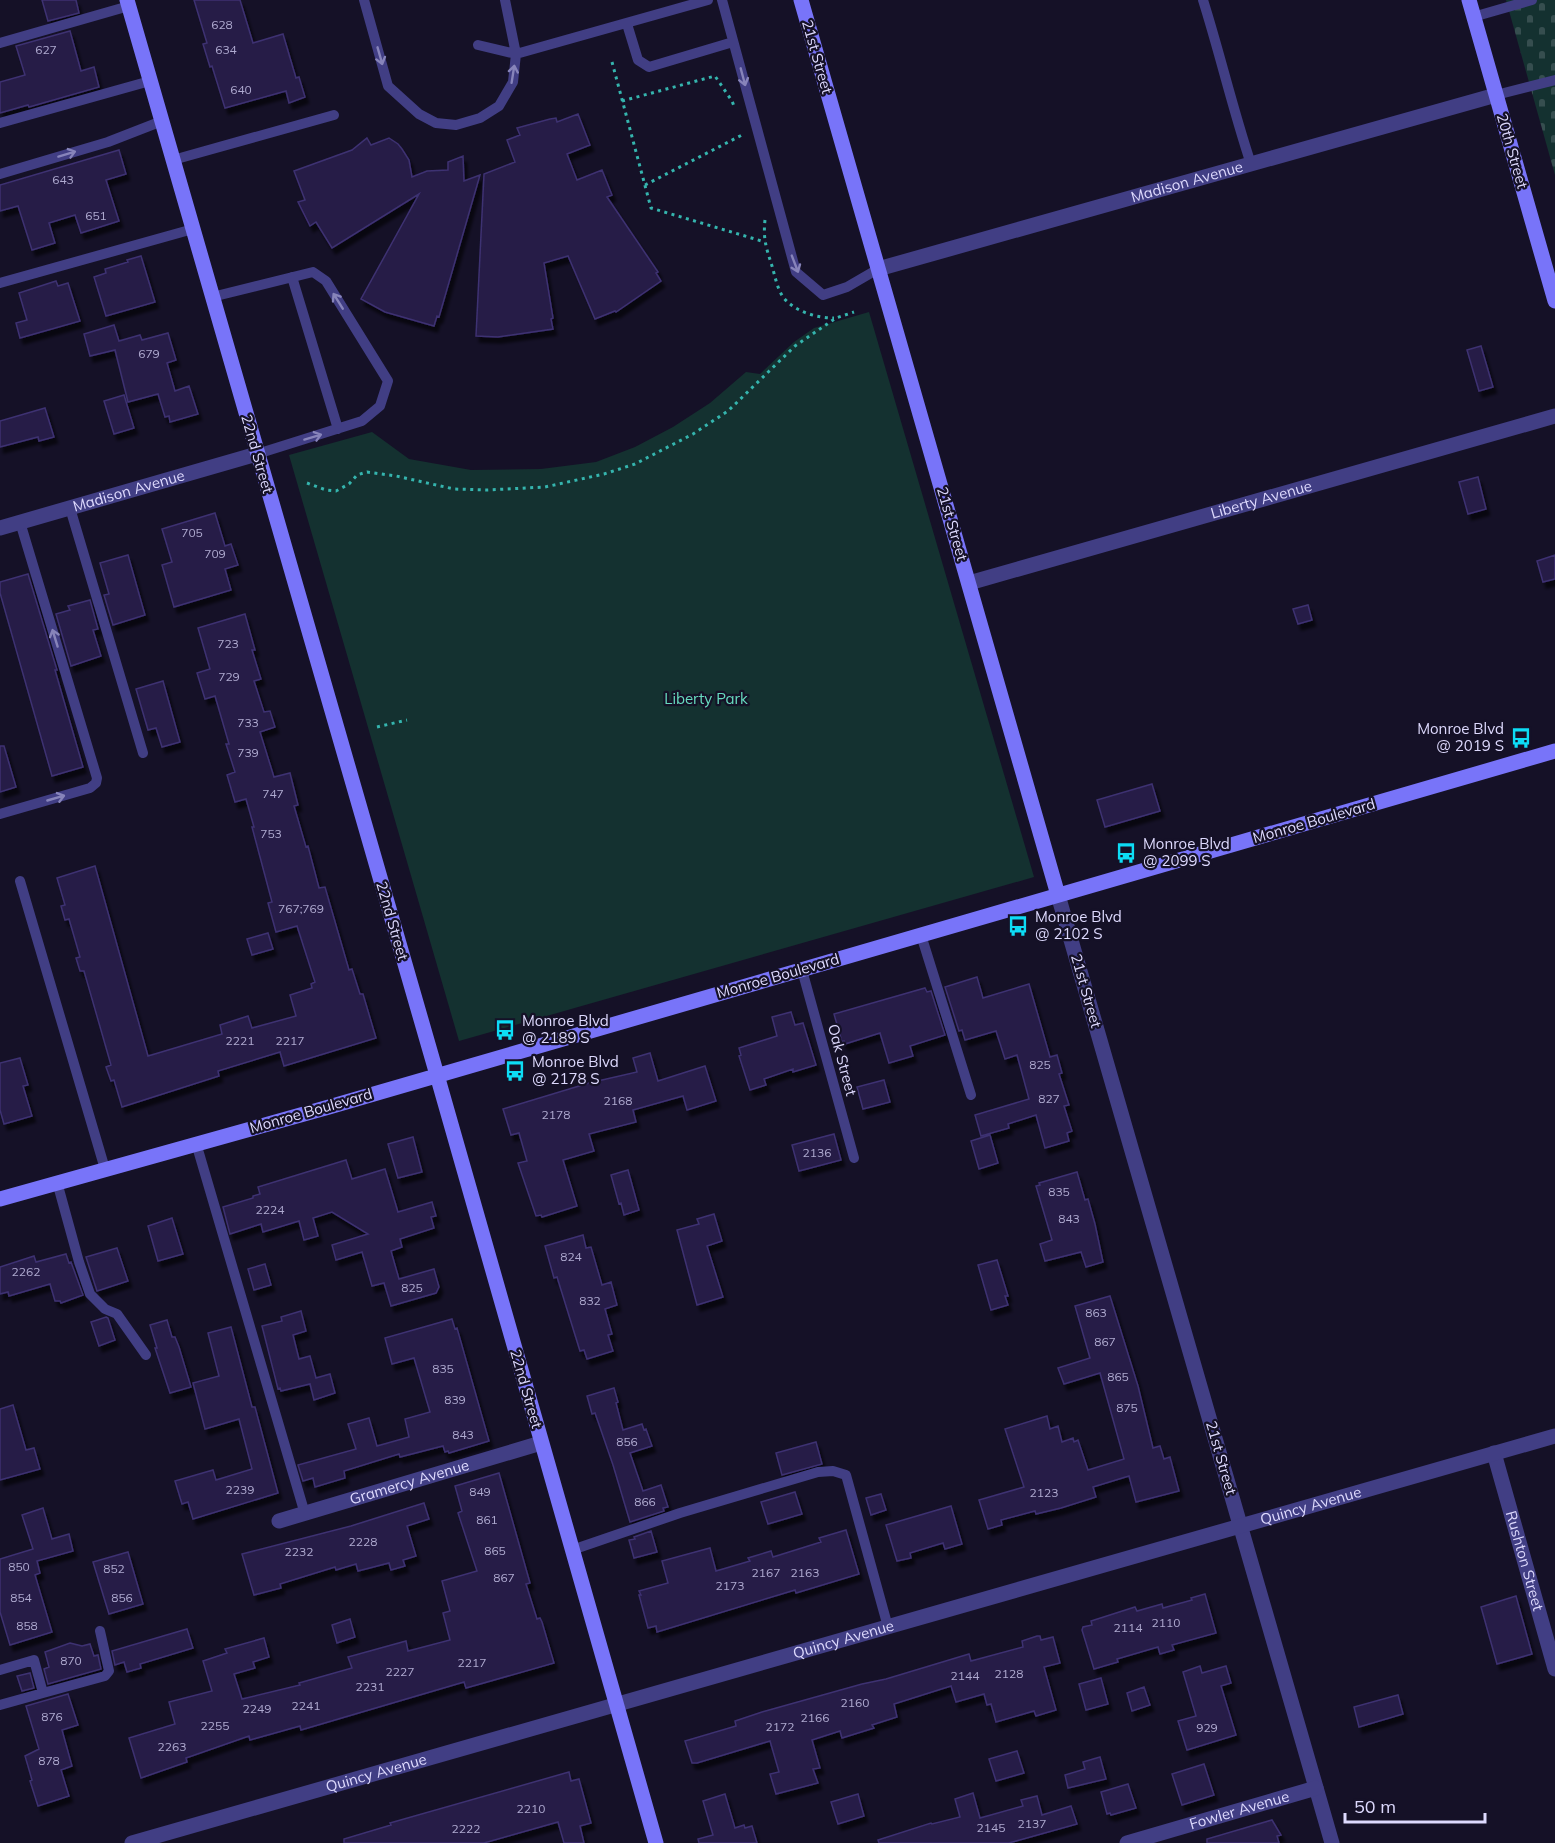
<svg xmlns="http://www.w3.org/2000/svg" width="1555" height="1843" viewBox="0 0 1555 1843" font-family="Mulish,sans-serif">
<defs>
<pattern id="cemetery-stones" width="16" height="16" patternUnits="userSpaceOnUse" patternTransform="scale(1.5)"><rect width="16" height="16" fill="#143130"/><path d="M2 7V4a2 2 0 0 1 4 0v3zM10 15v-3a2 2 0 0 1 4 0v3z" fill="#364e4f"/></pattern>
<filter id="shadow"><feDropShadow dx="3.5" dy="6" stdDeviation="1.5" flood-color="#0009"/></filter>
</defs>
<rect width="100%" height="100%" fill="#151127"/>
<!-- cemetery -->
<path fill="url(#cemetery-stones)" d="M1506,0h49v175z"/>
<!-- park -->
<path fill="#143130" d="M869,312l165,565 -575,164 -170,-586 83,-23 37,27 62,11 70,-1 55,-7 39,-15 38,-20 37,-24 36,-31 14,2 34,-32 20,-14z"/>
<!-- building -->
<path fill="#261e47" stroke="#3e3172" stroke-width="1.5" filter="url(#shadow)" d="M42,0h34l3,13 -31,8z
M194,0h46l13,43 30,-9 13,44 3,-1 6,20 -16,6 -3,-12 -61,17 -13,-42 -2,1 -7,-23 4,-1z
M70,31l11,40 13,-4 5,20 -70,20 -1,-2 -28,8v-31l25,-7 -9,-29z
M578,114l12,31 -23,9 10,26 25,-10 10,25 -5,2 51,75 -2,1 5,8 -45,31 -1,-1 -20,8 -27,-63 -24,7 9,55 -2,1 2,10 -55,8 -22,-1 8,-162 31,-12 -8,-22 13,-5 -3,-7 33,-9 6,-1 1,4z
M367,138l4,7 18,-7 9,6 4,5 7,11 3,17 15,-6 21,-1v-8l15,-6 1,25 16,-6 -41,142 -2,-1 -3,10 -49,-14 -24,-13 58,-105 -87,54 -16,-26 -6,4 -12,-24 7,-2 -11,-29 58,-21z
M119,150l7,24 -20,6 13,41 -38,12 -6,-18 -26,8 6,20 -23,7 -14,-44 -18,5v-26z
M141,256l14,46 -49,14 -12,-39 12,-4 -1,-4 23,-7 -1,-2z
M56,281l2,5 10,-3 12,38 -60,17 -4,-15 11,-3 -8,-27z
M114,325l5,16 21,-6 2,5 26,-7 8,27 -9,3 8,28 14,-5 9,28 -28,8 -1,-6 -4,1 -7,-23 -30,8 -13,-52 -25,6 -6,-22z
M1481,346l12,41 -14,4 -12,-41z
M124,395l10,33 -20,6 -10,-33z
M45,408l9,29 -15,4 -1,-4 -38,10v-26z
M1478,477l8,32 -18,5 -9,-32z
M215,513l10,33 6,-2 7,21 -13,4 6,21 -57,17 -12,-42 10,-3 -10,-33z
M128,555l17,60 -32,10 -9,-30 5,-1 -9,-31z
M1555,555v24l-12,3 -6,-21z
M28,574l29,96h-2l28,97 -31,9 -52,-183v-11z
M90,600l8,29 -5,1 8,26 -30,10 -15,-52 14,-4 -2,-4z
M1308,605l4,15 -14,4 -5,-15z
M245,614l10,36h-3l9,29 -7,2 10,31 6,-1 5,16 -15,5 14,45 16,-4 8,32 -4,1 12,41 2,-1 11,42 6,-1 24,83 3,-1 8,25h3l13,44 -92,28 -4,-14 -62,19 1,5 -97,31 -8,-27 -3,1 -5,-14 5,-2 -27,-94h-4l-4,-13 4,-1 -11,-38 -4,1 -4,-14 4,-1 -8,-27 38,-12 53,190 74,-22 -2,-9 28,-9 4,12 44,-12 -6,-21 22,-7 -1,-4 4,-2 -18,-56 -21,6 -8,-29 4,-1 -20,-75h2l-8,-28 -11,3 -8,-27 8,-3 -9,-28h3l-14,-48 -10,3 -8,-26 13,-4 -12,-41z
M163,681l17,61 -18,5 -6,-19 -8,2 -12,-41z
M0,746h4l12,41 -16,5z
M1152,784l8,27 -55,16 -8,-27z
M268,933l5,16 -21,6 -5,-16z
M977,977l6,21 46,-14 21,73 7,-2 5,18 -3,1 10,31 -5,1 8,25 -5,2 2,8 -24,7 -9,-33 -28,9 1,4 -28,8 -6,-21 54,-16 -12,-44 -12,4 -9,-28 -31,9 -3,-10 -3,1 -14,-44z
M925,988l2,4 4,-1 14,44 -35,11 3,10 -24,7 -9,-30 -35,11 -1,-3 -2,1 -8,-28z
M791,1012l4,13 8,-2 13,42 -23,7v-3l-29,10 2,6 -16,5 -11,-34 2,-1 -2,-7 38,-12 -5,-19z
M650,1053l8,28 47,-15 11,35 -29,9 -4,-14 -50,14 3,12 -47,12 5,17 -31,9 14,46 -35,11 -1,-2 -5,1 -18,-53 9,-2 -8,-28 -8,2 -8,-26 86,-26 48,-11 -4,-14z
M20,1058l8,27 -5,1 9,30 -28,8 -4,-14v-47z
M884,1080l6,22 -27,7 -6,-22z
M834,1134l7,26 -42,11 -7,-26z
M990,1135l8,28 -19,6 -8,-28z
M413,1137l9,35 -24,6 -10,-34z
M346,1160l6,19 33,-10 13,43 34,-10 4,14 -5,1 3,11 -34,11 2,8 -11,4 8,28 35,-10 5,18 -3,6 -45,13 -7,-23 -12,3 -10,-34 -26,8 -4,-15 36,-11 -36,-22 -19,6 5,18 -14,4 -5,-19 -36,11 -2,-8 -31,10 -7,-27 30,-9v-2l7,-2 -2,-7z
M628,1170l11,40 -15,5 -3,-12 -2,1 -8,-29z
M1077,1172l8,28 3,-1 7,25 8,38 -17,5 -5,-15 -36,9 -5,-17 12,-4 -16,-54 4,-1 -1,-2z
M714,1214l8,27 -15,5 16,51 -26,8 -20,-75 22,-6 -2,-5z
M172,1218l11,36 -25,7 -10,-35z
M583,1235l3,13 5,-1 11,38 9,-3 6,23 -12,4 7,25 -4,1 5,16 -26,8 -3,-9 -4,1 -23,-74 -3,1 -9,-32z
M117,1248l11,33 -31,10 -11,-34z
M66,1254l3,9 2,-1 12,33 -22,8 -1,-2h-5l-5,-17 -41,12 -1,-4 -8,2v-27l34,-11 2,6z
M997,1260l11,36h-3l3,9 -17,5 -13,-45z
M265,1264l6,21 -17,5 -6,-21z
M1110,1296l28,90 15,62 7,-2 4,13 6,-2 9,34 -43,11 -7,-26 -36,11 3,10 -35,11 -25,6 -1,-3 -34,9 1,5 -14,4 -9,-29 45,-13 -19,-58 42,-13 3,13 8,-3 4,16 11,-4 1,4 4,-2 10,30 36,-11 -24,-86 -36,11 -6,-16 32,-10 -15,-52z
M301,1311l5,20 -13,4 6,24 11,-3 6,22 14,-4 5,19 -21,7 -4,-16 -29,7 -1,-3 -2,1 -16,-63 20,-5 -1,-4z
M106,1317l2,1 7,22 -16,6 -8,-24z
M452,1319l3,10 2,-1 32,113 -40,12 -1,-2 -3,1 -2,-6 -43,11 -1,-3 -55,17 1,7 -30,9 -2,-9 -10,3 -5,-16 58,-16 -8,-25 21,-6 8,28 32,-9 -4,-18 25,-7 -16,-54 -22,6 -7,-26z
M167,1320l5,17h3l4,10 12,40 -21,6 -15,-45h2l-7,-23z
M231,1327l21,80h3l23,86 -85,26 -5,-17 -6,2 -7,-23 38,-11 3,10 36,-11 -13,-50 -34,10 -12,-46 26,-7 -11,-43z
M614,1388l4,14 -2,1 7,27 19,-6 2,6 2,-1 6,17 -22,7 13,38 18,-6 7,22 -5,1 1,3 -34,11 -17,-57 -18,-52 -3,1 -5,-18z
M13,1405l13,45 8,-2 6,21 -40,11v-71z
M816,1442l6,22 -40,11 -6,-22z
M499,1473l31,110 -4,1 11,35 3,-1 2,4 12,41 -88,25 -2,-6 -163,48 -1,-4 -50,14 -1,-4 -63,22 1,4 -46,16 -12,-40 46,-14 -6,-22 43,-11 -9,-30 24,-8 -2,-4 39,-11 5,19 -16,5 2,6 -21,6 8,25 58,-14 -1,-2 53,-15 -4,-11 58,-16 2,10 42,-11 -7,-27 7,-2 -8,-30 35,-10 -19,-58 4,-2 -7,-25z
M795,1492l7,22 -34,10 -7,-22z
M881,1494l5,16 -15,5 -5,-17z
M424,1503l5,16 -22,7 9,30 -13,4 2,6 -14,4 -2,-7 -31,8 -2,-7 -20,6 -1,-3 -55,17 1,4 -27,7 -12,-41 109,-28z
M951,1506l11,38 -17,5 -2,-6 -33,10 1,5 -14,3 -11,-36z
M43,1508l9,31 17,-5 4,17 -36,10 3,12 -5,2 17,57 -42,13 -10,-33v-53l33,-10 -11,-34z
M846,1530l13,44 -63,19 -1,-3 -138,42 -1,-6 -8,2 -9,-33h2l-2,-4 29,-8 -6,-22 48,-13 6,23 34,-10 -2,-3 23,-7 2,6 48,-15 -2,-4z
M651,1531l6,21 -23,6 -5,-18 6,-1 -1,-2z
M128,1552l15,52 -34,10 -16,-52z
M1205,1594l11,39 -44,12 2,5 -14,4 -2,-7 -41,12 1,3 -24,7 -12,-39 1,-3 9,-2 -1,-4 44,-14 2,4 25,-7 1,4 29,-8 -1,-2z
M1516,1596l16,58 -35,10 -16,-57z
M350,1619l5,18 -18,6 -5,-18z
M187,1629l6,19 -53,16 1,4 -14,4 -3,-10 -9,3 -3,-14z
M1037,1636h3l1,4 12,-3 7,26 -16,4 12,43 -20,6 -2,-5 -38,11 -5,-18 -4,1 -3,-11 -28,8 -5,-16 -57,18 3,13 -25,8 2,3 -32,10 -2,-7 -28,9 8,28 -7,1 5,14 -42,11 -6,-20 9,-2 -9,-31 -73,22h-5l-7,-22 51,-15 -1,-5 27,-9 100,-28 24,-5 83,-25 2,7 52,-14 -1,-6z
M70,1643l12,3 8,-2 4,12 4,-1 3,14 -53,15 -4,-15 5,-2 -4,-15z
M1200,1666l2,7 24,-7 5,17 -10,3 15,49 -49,15 -9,-29 18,-5 -13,-44z
M30,1673l4,15 -12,3 -5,-15z
M1101,1678l7,26 -22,6 -7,-26z
M1144,1687l6,18 -18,6 -5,-18z
M68,1694l10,31 -16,5 10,36 -11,4 8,26 -31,10 -8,-25 2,-1 -7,-24 14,-7 -13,-43z
M1398,1695l5,19 -44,13 -5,-20z
M1017,1751l7,22 -28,8 -7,-22z
M1100,1757l6,22 -38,9 -3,-13 20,-6 -2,-7z
M1204,1764l10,31 -32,10 -10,-31z
M569,1772l2,9 8,-2 12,44 -11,3 4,17h-20l-6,-21 -74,21h-140v-4l47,-14 -1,-2z
M1128,1784l8,24 -25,7 -1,-2 -3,1 -6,-22z
M973,1793l7,25 43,-12 -2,-6 16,-4 5,19 29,-9 6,18 -68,19h-130l-1,-3 53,-17 1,1 28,-7 -5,-18z
M725,1794l10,34 9,-3 1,3 7,-2 5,17h-58l-1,-4 15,-4 -10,-34z
M858,1794l6,22 -26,8 -7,-22z
M1272,1820l9,15 -4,1 2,7h-72v-4z"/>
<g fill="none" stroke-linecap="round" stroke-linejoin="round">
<!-- path -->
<path stroke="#35b5ae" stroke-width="3" stroke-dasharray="3 4.5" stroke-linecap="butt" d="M612,62l39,146 114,34
M622,101l93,-25 17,25 2,5
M645,185l97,-50
M765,220c-2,19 1,27 7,46 3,10 5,22 11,31 12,15 34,21 51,21
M307,483l19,7 10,1 13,-7 8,-9 10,-3 29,4 58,13 33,1 58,-3 59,-13 31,-10 58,-30 35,-23 67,-65 41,-28 18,-6
M377,727l30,-7"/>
<!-- lane -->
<path stroke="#413e84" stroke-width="10" d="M364,0l24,86 31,28 17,9 20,2 24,-7 19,-12 14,-24 3,-28 -11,-54
M722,0l74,272 27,23 24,-8 31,-18
M1203,0c17,54 30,110 48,164
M1473,17l59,-17
M627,24l11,36 11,7 84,-25
M0,43l129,-37
M478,45l38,9 192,-54
M1496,95l59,-15
M0,123l150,-42
M173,160l161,-45
M0,174l108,-32 54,-21
M292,277l46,152
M0,283l193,-54
M212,297l101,-25 13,9 62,100 -8,25 -18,15 -105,33
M70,508l73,245
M0,814l90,-26 6,-5 1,-5 -77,-256
M20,881l85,288
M921,935l50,160
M802,970l52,188
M196,1143l109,371
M57,1182l22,80 11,32 15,15 12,5 29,41
M572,1550l108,-37 138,-41 15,-1 13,4 42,152
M0,1670l34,-10 9,33 -43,12
M43,1693l62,-17 4,-5 -9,-40"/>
<!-- street -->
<g stroke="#413e84" stroke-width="15">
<path id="s1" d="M878,269l618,-174"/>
<path id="s2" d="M0,528l257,-74"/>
<path id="s3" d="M969,583l586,-167"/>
<path d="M1058,895l274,948"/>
<path id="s4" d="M1494,1453l61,216"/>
<path id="s5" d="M279,1521l262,-78"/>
<path id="s6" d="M132,1843l1423,-407"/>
<path id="s7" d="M1127,1843l189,-55"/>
</g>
<!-- secondary -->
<path stroke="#7874f9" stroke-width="15" d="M127,0l310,1075 219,768
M801,0l257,895
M1469,0l86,301
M0,1199l329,-92 1226,-356"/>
</g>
<!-- one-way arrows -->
<defs><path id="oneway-shaft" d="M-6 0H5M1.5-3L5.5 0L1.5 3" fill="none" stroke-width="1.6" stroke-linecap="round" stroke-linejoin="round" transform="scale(1.5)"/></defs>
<g stroke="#8784ba">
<use href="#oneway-shaft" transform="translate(380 56) rotate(74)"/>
<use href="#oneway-shaft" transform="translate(513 74) rotate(-81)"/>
<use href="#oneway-shaft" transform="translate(743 77) rotate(75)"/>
<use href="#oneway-shaft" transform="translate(67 154) rotate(-17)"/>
<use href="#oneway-shaft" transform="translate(795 264) rotate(69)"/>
<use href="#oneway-shaft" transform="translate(338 301) rotate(-122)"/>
<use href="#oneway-shaft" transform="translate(313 437) rotate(-17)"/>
<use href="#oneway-shaft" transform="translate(55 638) rotate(-107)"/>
<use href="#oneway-shaft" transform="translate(56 798) rotate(-16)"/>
</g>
<!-- icons -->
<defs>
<g id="bus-bare" transform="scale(1.62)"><path d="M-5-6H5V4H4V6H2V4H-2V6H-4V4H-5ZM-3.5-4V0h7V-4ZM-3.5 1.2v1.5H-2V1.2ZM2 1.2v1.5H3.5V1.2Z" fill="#0ddcf5" stroke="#151127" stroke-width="2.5" paint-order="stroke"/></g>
</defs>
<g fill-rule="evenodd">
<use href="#bus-bare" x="1521" y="738"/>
<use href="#bus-bare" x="1126" y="853"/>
<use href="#bus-bare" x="1018" y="926"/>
<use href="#bus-bare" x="505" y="1030"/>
<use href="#bus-bare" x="515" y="1071"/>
</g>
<g text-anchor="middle" stroke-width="4.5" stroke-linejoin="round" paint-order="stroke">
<!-- number labels -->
<g font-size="12" fill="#afaad0">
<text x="222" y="29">628</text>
<text x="46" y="54">627</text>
<text x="226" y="54">634</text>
<text x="241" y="94">640</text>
<text x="63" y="184">643</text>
<text x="96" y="220">651</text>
<text x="149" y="358">679</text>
<text x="192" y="537">705</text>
<text x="215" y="558">709</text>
<text x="228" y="648">723</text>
<text x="229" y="681">729</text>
<text x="248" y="727">733</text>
<text x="248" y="757">739</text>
<text x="273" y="798">747</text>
<text x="271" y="838">753</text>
<text x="301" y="913">767;769</text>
<text x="240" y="1045">2221</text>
<text x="290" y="1045">2217</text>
<text x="1040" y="1069">825</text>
<text x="1049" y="1103">827</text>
<text x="618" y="1105">2168</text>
<text x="556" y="1119">2178</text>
<text x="817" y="1157">2136</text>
<text x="1059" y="1196">835</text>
<text x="270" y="1214">2224</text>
<text x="1069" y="1223">843</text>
<text x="571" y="1261">824</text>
<text x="26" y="1276">2262</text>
<text x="412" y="1292">825</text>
<text x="590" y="1305">832</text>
<text x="1096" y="1317">863</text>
<text x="1105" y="1346">867</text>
<text x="443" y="1373">835</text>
<text x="1118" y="1381">865</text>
<text x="455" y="1404">839</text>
<text x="1127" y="1412">875</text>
<text x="463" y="1439">843</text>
<text x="627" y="1446">856</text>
<text x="240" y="1494">2239</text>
<text x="480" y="1496">849</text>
<text x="1044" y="1497">2123</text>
<text x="645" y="1506">866</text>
<text x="487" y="1524">861</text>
<text x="363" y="1546">2228</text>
<text x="495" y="1555">865</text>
<text x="299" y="1556">2232</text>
<text x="19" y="1571">850</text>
<text x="114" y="1573">852</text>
<text x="766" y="1577">2167</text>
<text x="805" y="1577">2163</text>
<text x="504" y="1582">867</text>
<text x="730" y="1590">2173</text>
<text x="21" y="1602">854</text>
<text x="122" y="1602">856</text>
<text x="1166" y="1627">2110</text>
<text x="27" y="1630">858</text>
<text x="1128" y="1632">2114</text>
<text x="71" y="1665">870</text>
<text x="472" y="1667">2217</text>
<text x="400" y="1676">2227</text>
<text x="1009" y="1678">2128</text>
<text x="965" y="1680">2144</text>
<text x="370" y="1691">2231</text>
<text x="855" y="1707">2160</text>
<text x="306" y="1710">2241</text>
<text x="257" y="1713">2249</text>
<text x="52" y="1721">876</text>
<text x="815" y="1722">2166</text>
<text x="215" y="1730">2255</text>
<text x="780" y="1731">2172</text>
<text x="1207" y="1732">929</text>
<text x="172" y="1751">2263</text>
<text x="49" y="1765">878</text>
<text x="531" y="1813">2210</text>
<text x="1032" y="1828">2137</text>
<text x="991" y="1832">2145</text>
<text x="466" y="1833">2222</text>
</g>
<!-- street labels -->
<g font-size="15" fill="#ddd9fd" stroke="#151127">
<text transform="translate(817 57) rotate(74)" y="5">21st Street</text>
<text transform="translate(1512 151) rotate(74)" y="5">20th Street</text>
<text dy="5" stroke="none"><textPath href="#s1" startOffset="321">Madison Avenue</textPath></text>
<text transform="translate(257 454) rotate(74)" y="5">22nd Street</text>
<text dy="5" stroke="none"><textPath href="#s2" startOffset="134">Madison Avenue</textPath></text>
<text dy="5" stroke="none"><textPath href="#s3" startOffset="304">Liberty Avenue</textPath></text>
<text transform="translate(952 524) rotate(74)" y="5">21st Street</text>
<text transform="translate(1314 821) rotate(-16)" y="5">Monroe Boulevard</text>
<text transform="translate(392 921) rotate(74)" y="5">22nd Street</text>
<text transform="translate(778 976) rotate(-16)" y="5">Monroe Boulevard</text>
<text transform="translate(1086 991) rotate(74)" y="5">21st Street</text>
<text transform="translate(842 1060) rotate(75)" y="5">Oak Street</text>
<text transform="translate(311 1111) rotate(-16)" y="5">Monroe Boulevard</text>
<text transform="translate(526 1389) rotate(74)" y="5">22nd Street</text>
<text transform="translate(1221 1458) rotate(74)" y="5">21st Street</text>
<text dy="5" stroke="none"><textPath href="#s5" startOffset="136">Gramercy Avenue</textPath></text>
<text dy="5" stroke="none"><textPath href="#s6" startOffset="1226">Quincy Avenue</textPath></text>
<text dy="5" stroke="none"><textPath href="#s4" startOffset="112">Rushton Street</textPath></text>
<text dy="5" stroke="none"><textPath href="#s6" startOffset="740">Quincy Avenue</textPath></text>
<text dy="5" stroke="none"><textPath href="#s6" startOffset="254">Quincy Avenue</textPath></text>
<text dy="5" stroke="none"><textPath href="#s7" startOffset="117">Fowler Avenue</textPath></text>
</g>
<!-- park labels -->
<g font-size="15" fill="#67dbbf" stroke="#151127">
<text x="706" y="704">Liberty Park</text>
</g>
<!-- poi labels -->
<g font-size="15" fill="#ddd9fd" stroke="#151127" text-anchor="start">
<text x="1504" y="734" text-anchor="end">Monroe Blvd<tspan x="1504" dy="17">@ 2019 S</tspan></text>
<text x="1143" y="849">Monroe Blvd<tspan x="1143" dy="17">@ 2099 S</tspan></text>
<text x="1035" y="922">Monroe Blvd<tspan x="1035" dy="17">@ 2102 S</tspan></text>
<text x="522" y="1026">Monroe Blvd<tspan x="522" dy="17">@ 2189 S</tspan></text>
<text x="532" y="1067">Monroe Blvd<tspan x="532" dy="17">@ 2178 S</tspan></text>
</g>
</g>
<!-- scale -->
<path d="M1345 1813v9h140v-9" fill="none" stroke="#ddd9fd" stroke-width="3"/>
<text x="1354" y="1813" font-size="18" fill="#ddd9fd" stroke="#151127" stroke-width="4.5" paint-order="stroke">50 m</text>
</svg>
